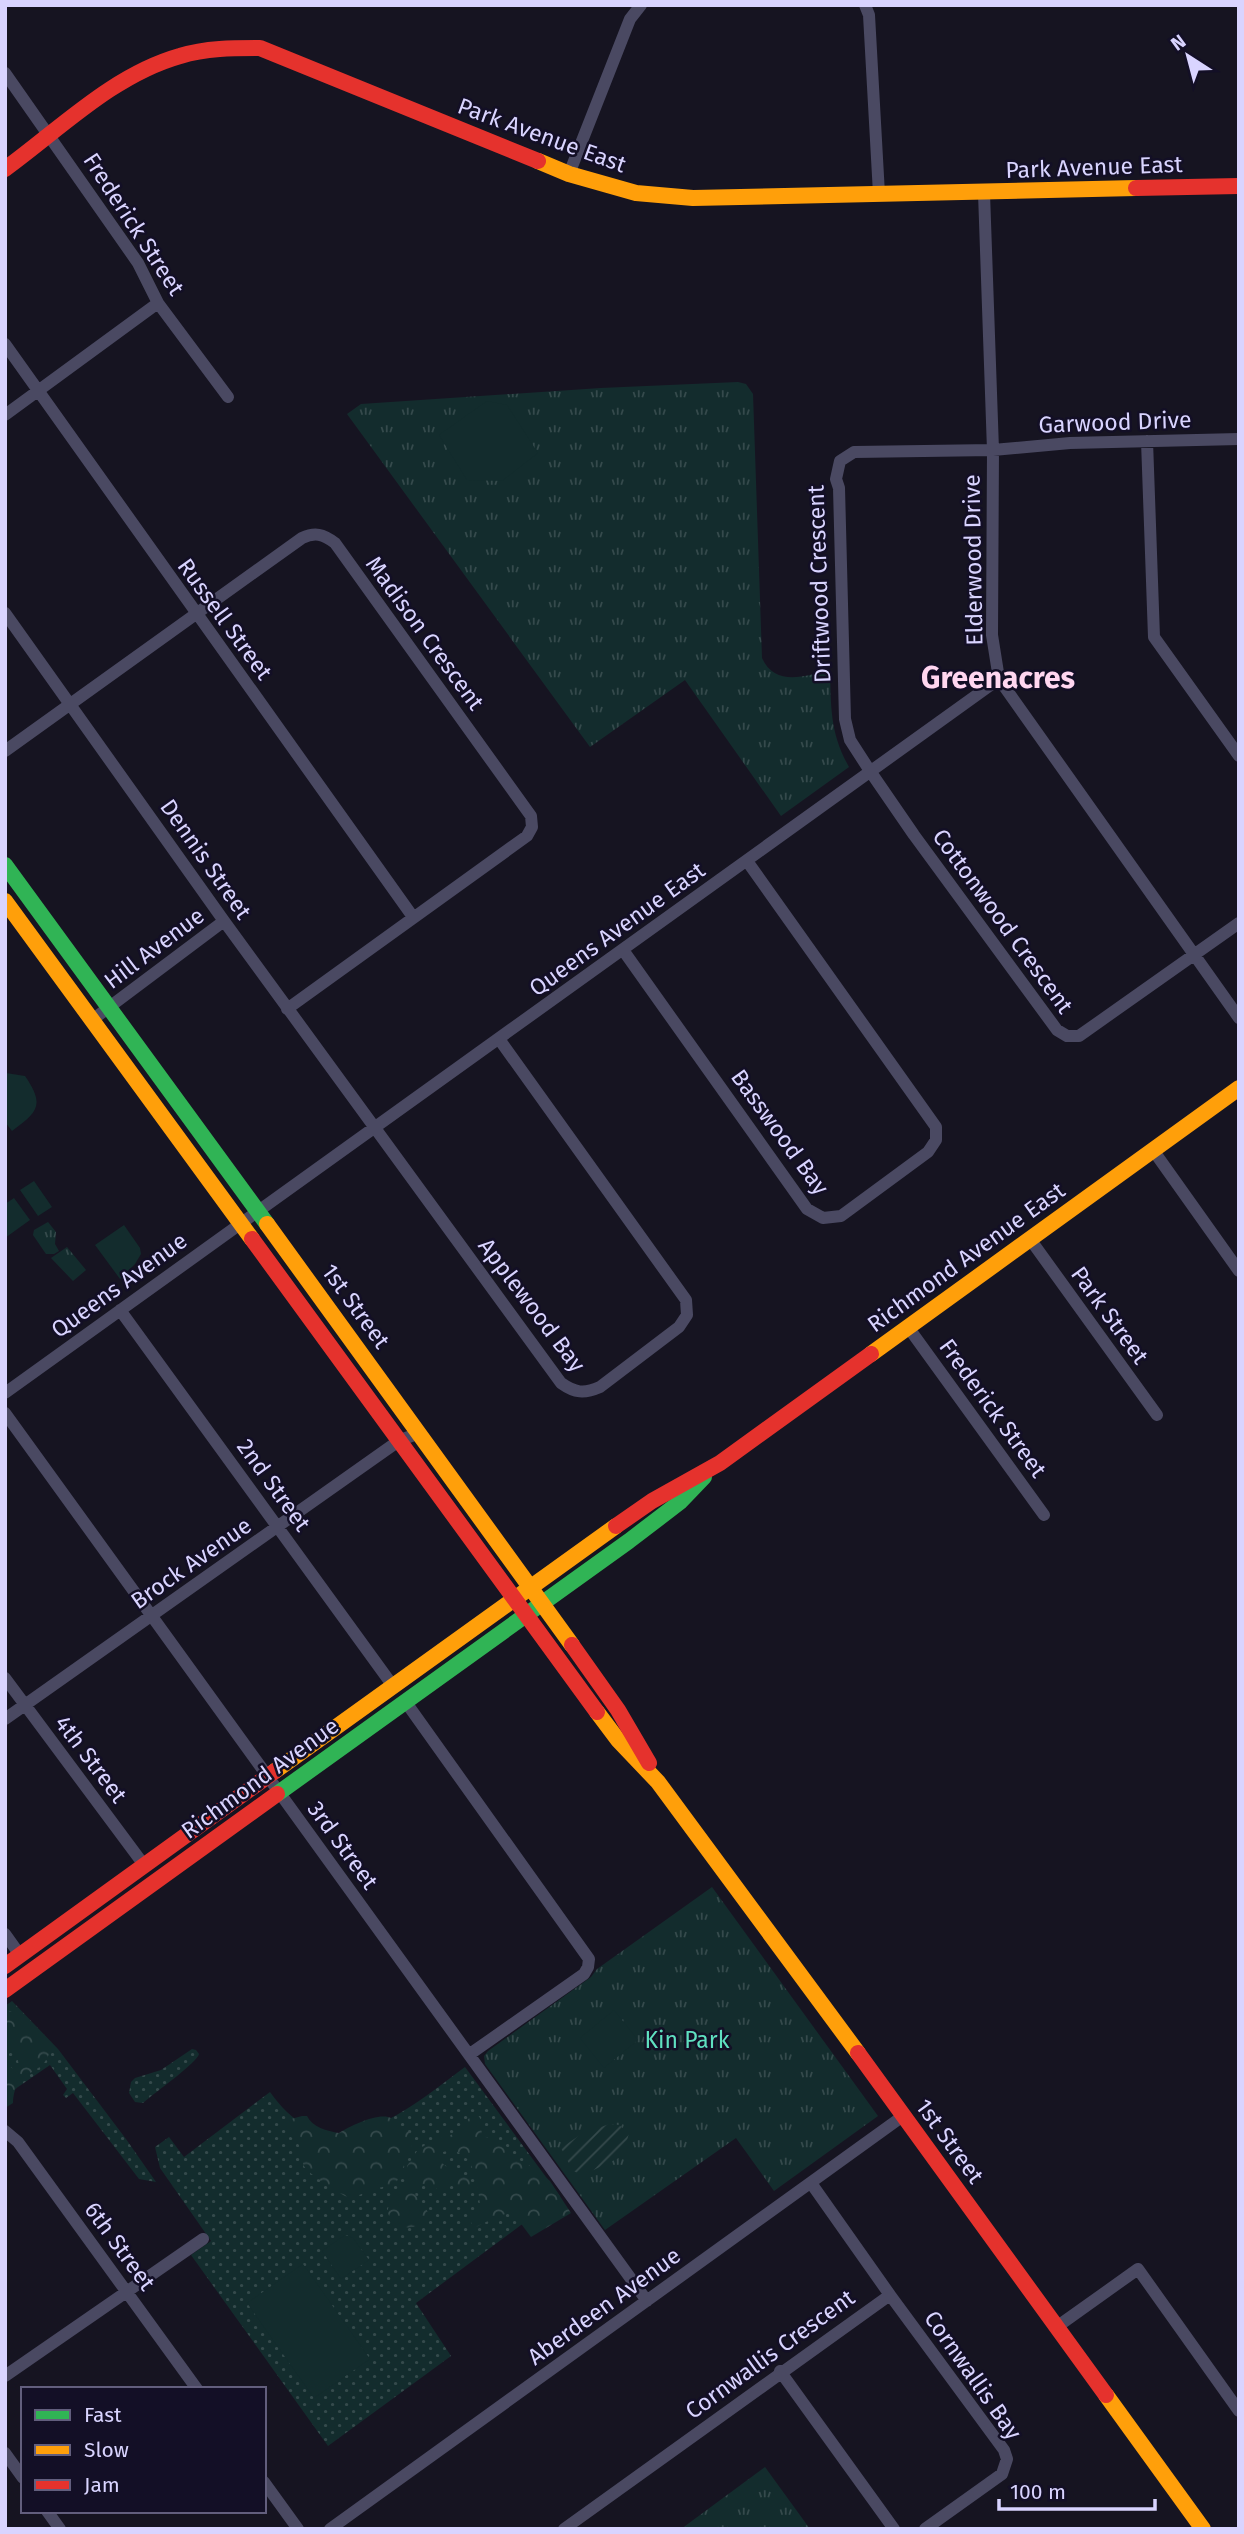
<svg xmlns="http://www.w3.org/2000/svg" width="1244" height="2534" viewBox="0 0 1244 2534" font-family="'Fira Sans',sans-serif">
<defs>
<pattern id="grass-dots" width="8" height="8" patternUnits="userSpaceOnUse" patternTransform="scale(1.75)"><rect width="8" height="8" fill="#132c2d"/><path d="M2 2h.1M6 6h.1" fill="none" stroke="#354a4c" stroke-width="1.8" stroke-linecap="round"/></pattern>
<pattern id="forest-crowns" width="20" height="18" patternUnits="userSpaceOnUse" patternTransform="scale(1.75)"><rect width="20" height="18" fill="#132c2d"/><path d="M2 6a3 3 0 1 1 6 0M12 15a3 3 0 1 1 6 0" fill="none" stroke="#354a4c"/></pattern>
<pattern id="park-tufts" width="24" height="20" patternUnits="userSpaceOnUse" patternTransform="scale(1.75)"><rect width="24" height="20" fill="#132c2d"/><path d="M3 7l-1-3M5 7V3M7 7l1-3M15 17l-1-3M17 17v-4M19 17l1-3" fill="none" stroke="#354a4c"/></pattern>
<pattern id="garden-furrows" width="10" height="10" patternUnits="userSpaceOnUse" patternTransform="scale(1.75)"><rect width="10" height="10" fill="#132c2d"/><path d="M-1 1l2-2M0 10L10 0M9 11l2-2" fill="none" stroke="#354a4c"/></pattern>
</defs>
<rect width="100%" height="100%" fill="#161421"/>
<!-- grass -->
<path fill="url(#grass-dots)" d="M12,2001l46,48 68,90 30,43 -17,-3 -66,-86 -7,5 -3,-3 4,-6 -17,-24 -45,31v-90z
M192,2049l4,1 3,4c-2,9 -45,39 -56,49l-8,-1 -6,-9 2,-11 4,-4 26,-8z
M465,2067l95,129 -144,107 35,53 -123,90 -137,-191 20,-14 -51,-73 -5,-21 14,-10 15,20 86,-65c61,86 134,20 195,-25z"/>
<!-- forest -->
<path fill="url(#forest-crowns)" d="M12,2011c11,5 33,29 38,40 -8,28 -35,15 -37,52l-8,5v-46l8,7 6,-4 -2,-8 -12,-18v-26z
M475,2112l5,6 2,18 19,5 18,19 17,9 14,12 21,32 -40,24 -18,-24 -13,2 -24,12 -4,-2 -2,-6 9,-9 1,-5 -3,-25 -8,-20 -16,-11 -10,3 -3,9 9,8 19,8 4,8 -1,9 -9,8 -4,-16h-7l-11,5 -11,-7h-8l-5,4 -1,6 13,18c-9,28 -47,13 -39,-7 4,-8 14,-12 18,-21v-18l10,-15 15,-11 22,-6z
M302,2116h5c5,11 20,15 32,17 11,-7 36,-19 49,-16 5,1 10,7 14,10 6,4 9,6 12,12 -3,10 -7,17 -10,26 -9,24 -7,18 -30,24 -9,2 -16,9 -26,8 -6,-1 -41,-24 -44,-31 -3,-7 -1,-14 -5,-21 -5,-7 -11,-9 -14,-17l6,-9z"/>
<!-- park -->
<path fill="url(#park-tufts)" d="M738,382l8,2 7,10 9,264c13,29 43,18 68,12 1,38 0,63 19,97l-68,49 -96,-136 -95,67 -243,-333 14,-10 240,-16z
M48,1222l8,10 -1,12 4,7 -5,3h-8l-13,-19 1,-5z
M67,1247l19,23 -13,11 -22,-23z
M712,1887l166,229 -104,75 -38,-53 -131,92 -120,-166 -1,-8 4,-5 103,-74 6,-8z
M765,2467l45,62h-129z"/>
<!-- garden -->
<path fill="url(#garden-furrows)" d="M609,2124l10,1 10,8 -6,23 -40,19 -10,-4 -12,-23 19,-13z"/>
<!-- pitch -->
<path fill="#132c2d" d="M487,401l20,4 31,48 -36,28 -35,-1 -28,-45z
M6,1073l19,3c20,29 13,36 -13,55l-7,-9z
M34,1181l18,26 -14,9 -18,-26z
M14,1198l16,22 -25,18v-34z
M124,1225l16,23 1,6 -6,10 -15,15 -25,-34z
M614,2010l24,30 -34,28 -24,-30z
M345,2235l8,3 16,22 -28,19 -19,-28z
M303,2264l67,95 -56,39 -67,-95z"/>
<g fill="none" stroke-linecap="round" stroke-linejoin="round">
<!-- street -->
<path stroke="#4a4962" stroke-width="12" d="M865,5l4,10 10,179
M5,73l133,190 20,40 70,94
M569,174l61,-155 11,-14
M984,193l9,257 -1,185 7,44 240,339
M5,344l408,573
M5,415l153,-112
M1239,439l-169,4 -77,7 -139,2 -14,9 -4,18 3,9 6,231 5,21 20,31 44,64 143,195 10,6h12l160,-113
M1147,441l7,196 85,119
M5,613l219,308 337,462c14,10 23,11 39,4l79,-60 8,-12 -1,-15 -187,-261
M5,751l297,-213c13,-6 21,-4 33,5l196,273 1,11 -5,9 -240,173
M623,950l184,259 16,9 18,-2 87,-64 8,-12v-13l-189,-266
M92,1020l132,-99
M1153,1150l86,121
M1030,1239l127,176
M120,1310l273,376
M908,1327l136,188
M5,1393l994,-714
M5,1413l642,888
M5,1678l139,187
M405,1701l184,258 -1,8 -4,7 -114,80
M5,1719l395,-279 20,-7
M5,1934l15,21
M5,2131l13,11 179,247
M890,2295l114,155 3,9 -5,15 -77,55
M1058,2326l80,-57 101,142
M780,2371l114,158
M5,2376l198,-137
M5,2453l18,25
M264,2482l34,47
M47,2511l13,18
M330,2529l573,-413
M564,2529l326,-234 -79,-112"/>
<!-- fast -->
<path stroke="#30b455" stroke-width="16" d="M5,865l262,359
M277,1794l352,-253 51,-39 24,-25"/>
<!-- slow -->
<path stroke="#ff9f0a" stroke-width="16" d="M538,161l31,13 67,19 57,5 443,-10
M5,901l247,338
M267,1224l305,421
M871,1354l368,-266
M597,1712l21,28 40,42 200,271
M275,1771l341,-245
M1106,2395l97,134"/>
<!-- jam -->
<path stroke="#e5322d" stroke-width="16" d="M5,169c55,-40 108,-94 175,-113 26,-8 53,-8 80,-8l278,113
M1136,188l103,-2
M252,1239l345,473
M616,1526l36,-25 68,-38 151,-109
M572,1645l46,65 31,53
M5,1966l270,-195
M5,1990l272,-196
M858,2053l248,342"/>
</g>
<g text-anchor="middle" stroke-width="5" stroke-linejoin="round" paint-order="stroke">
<!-- street labels -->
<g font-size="23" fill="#d9d4ff" stroke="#130f26">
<text transform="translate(542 135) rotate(20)" y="8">Park Avenue East</text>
<text transform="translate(1094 167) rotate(-2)" y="8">Park Avenue East</text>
<text transform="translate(134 224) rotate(57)" y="8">Frederick Street</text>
<text transform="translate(1115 422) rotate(-2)" y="8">Garwood Drive</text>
<text transform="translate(973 560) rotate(-91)" y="8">Elderwood Drive</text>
<text transform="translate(819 584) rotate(-92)" y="8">Driftwood Crescent</text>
<text transform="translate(225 619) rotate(54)" y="8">Russell Street</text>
<text transform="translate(425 633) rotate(54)" y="8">Madison Crescent</text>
<text transform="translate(206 859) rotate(55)" y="8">Dennis Street</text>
<text transform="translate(1003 921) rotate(54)" y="8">Cottonwood Crescent</text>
<text transform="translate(617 929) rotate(-36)" y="8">Queens Avenue East</text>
<text transform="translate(154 948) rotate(-37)" y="8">Hill Avenue</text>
<text transform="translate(780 1132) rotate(54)" y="8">Basswood Bay</text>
<text transform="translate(966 1257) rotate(-36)" y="8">Richmond Avenue East</text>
<text transform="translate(119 1285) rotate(-36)" y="8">Queens Avenue</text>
<text transform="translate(532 1305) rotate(53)" y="8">Applewood Bay</text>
<text transform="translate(356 1306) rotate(54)" y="8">1st Street</text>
<text transform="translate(1110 1315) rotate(54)" y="8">Park Street</text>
<text transform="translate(993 1408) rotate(54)" y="8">Frederick Street</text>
<text transform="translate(274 1485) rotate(54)" y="8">2nd Street</text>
<text transform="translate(191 1563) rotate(-35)" y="8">Brock Avenue</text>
<text transform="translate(91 1759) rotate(53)" y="8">4th Street</text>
<text transform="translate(260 1778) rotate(-36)" y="8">Richmond Avenue</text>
<text transform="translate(343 1845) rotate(54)" y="8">3rd Street</text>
<text transform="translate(950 2141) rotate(54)" y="8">1st Street</text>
<text transform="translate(120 2246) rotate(54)" y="8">6th Street</text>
<text transform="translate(604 2306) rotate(-36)" y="8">Aberdeen Avenue</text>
<text transform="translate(770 2354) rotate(-36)" y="8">Cornwallis Crescent</text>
<text transform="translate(973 2375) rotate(55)" y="8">Cornwallis Bay</text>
</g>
<!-- park labels -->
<g font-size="23" fill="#5fe0c0" stroke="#130f26">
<text x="687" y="2048">Kin Park</text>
</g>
<!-- district labels -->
<g font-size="30" font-weight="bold" fill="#ffd6f0" stroke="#130f26">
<text x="998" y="688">Greenacres</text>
</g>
</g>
<!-- border -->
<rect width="1244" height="2534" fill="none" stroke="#d9d4ff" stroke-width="14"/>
<!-- legend -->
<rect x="21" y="2387" width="245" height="126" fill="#130f26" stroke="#625e7d" stroke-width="2"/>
<rect x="35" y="2410" width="35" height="10" fill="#30b455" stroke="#625e7d" stroke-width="2"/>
<text x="84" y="2422" font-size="21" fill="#d9d4ff">Fast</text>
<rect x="35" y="2445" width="35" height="10" fill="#ff9f0a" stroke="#625e7d" stroke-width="2"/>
<text x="84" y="2457" font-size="21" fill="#d9d4ff">Slow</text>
<rect x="35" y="2480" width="35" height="10" fill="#e5322d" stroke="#625e7d" stroke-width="2"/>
<text x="84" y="2492" font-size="21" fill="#d9d4ff">Jam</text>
<!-- north arrow -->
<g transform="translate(1188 56) rotate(324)" stroke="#130f26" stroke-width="5" paint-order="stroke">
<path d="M0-5L12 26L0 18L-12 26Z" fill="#d9d4ff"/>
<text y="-10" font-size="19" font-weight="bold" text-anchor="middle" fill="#d9d4ff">N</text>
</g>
<!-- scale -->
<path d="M999 2499v10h156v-10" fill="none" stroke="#d9d4ff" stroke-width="3.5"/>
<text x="1010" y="2499" font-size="21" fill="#d9d4ff" stroke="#130f26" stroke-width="5" paint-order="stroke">100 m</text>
</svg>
